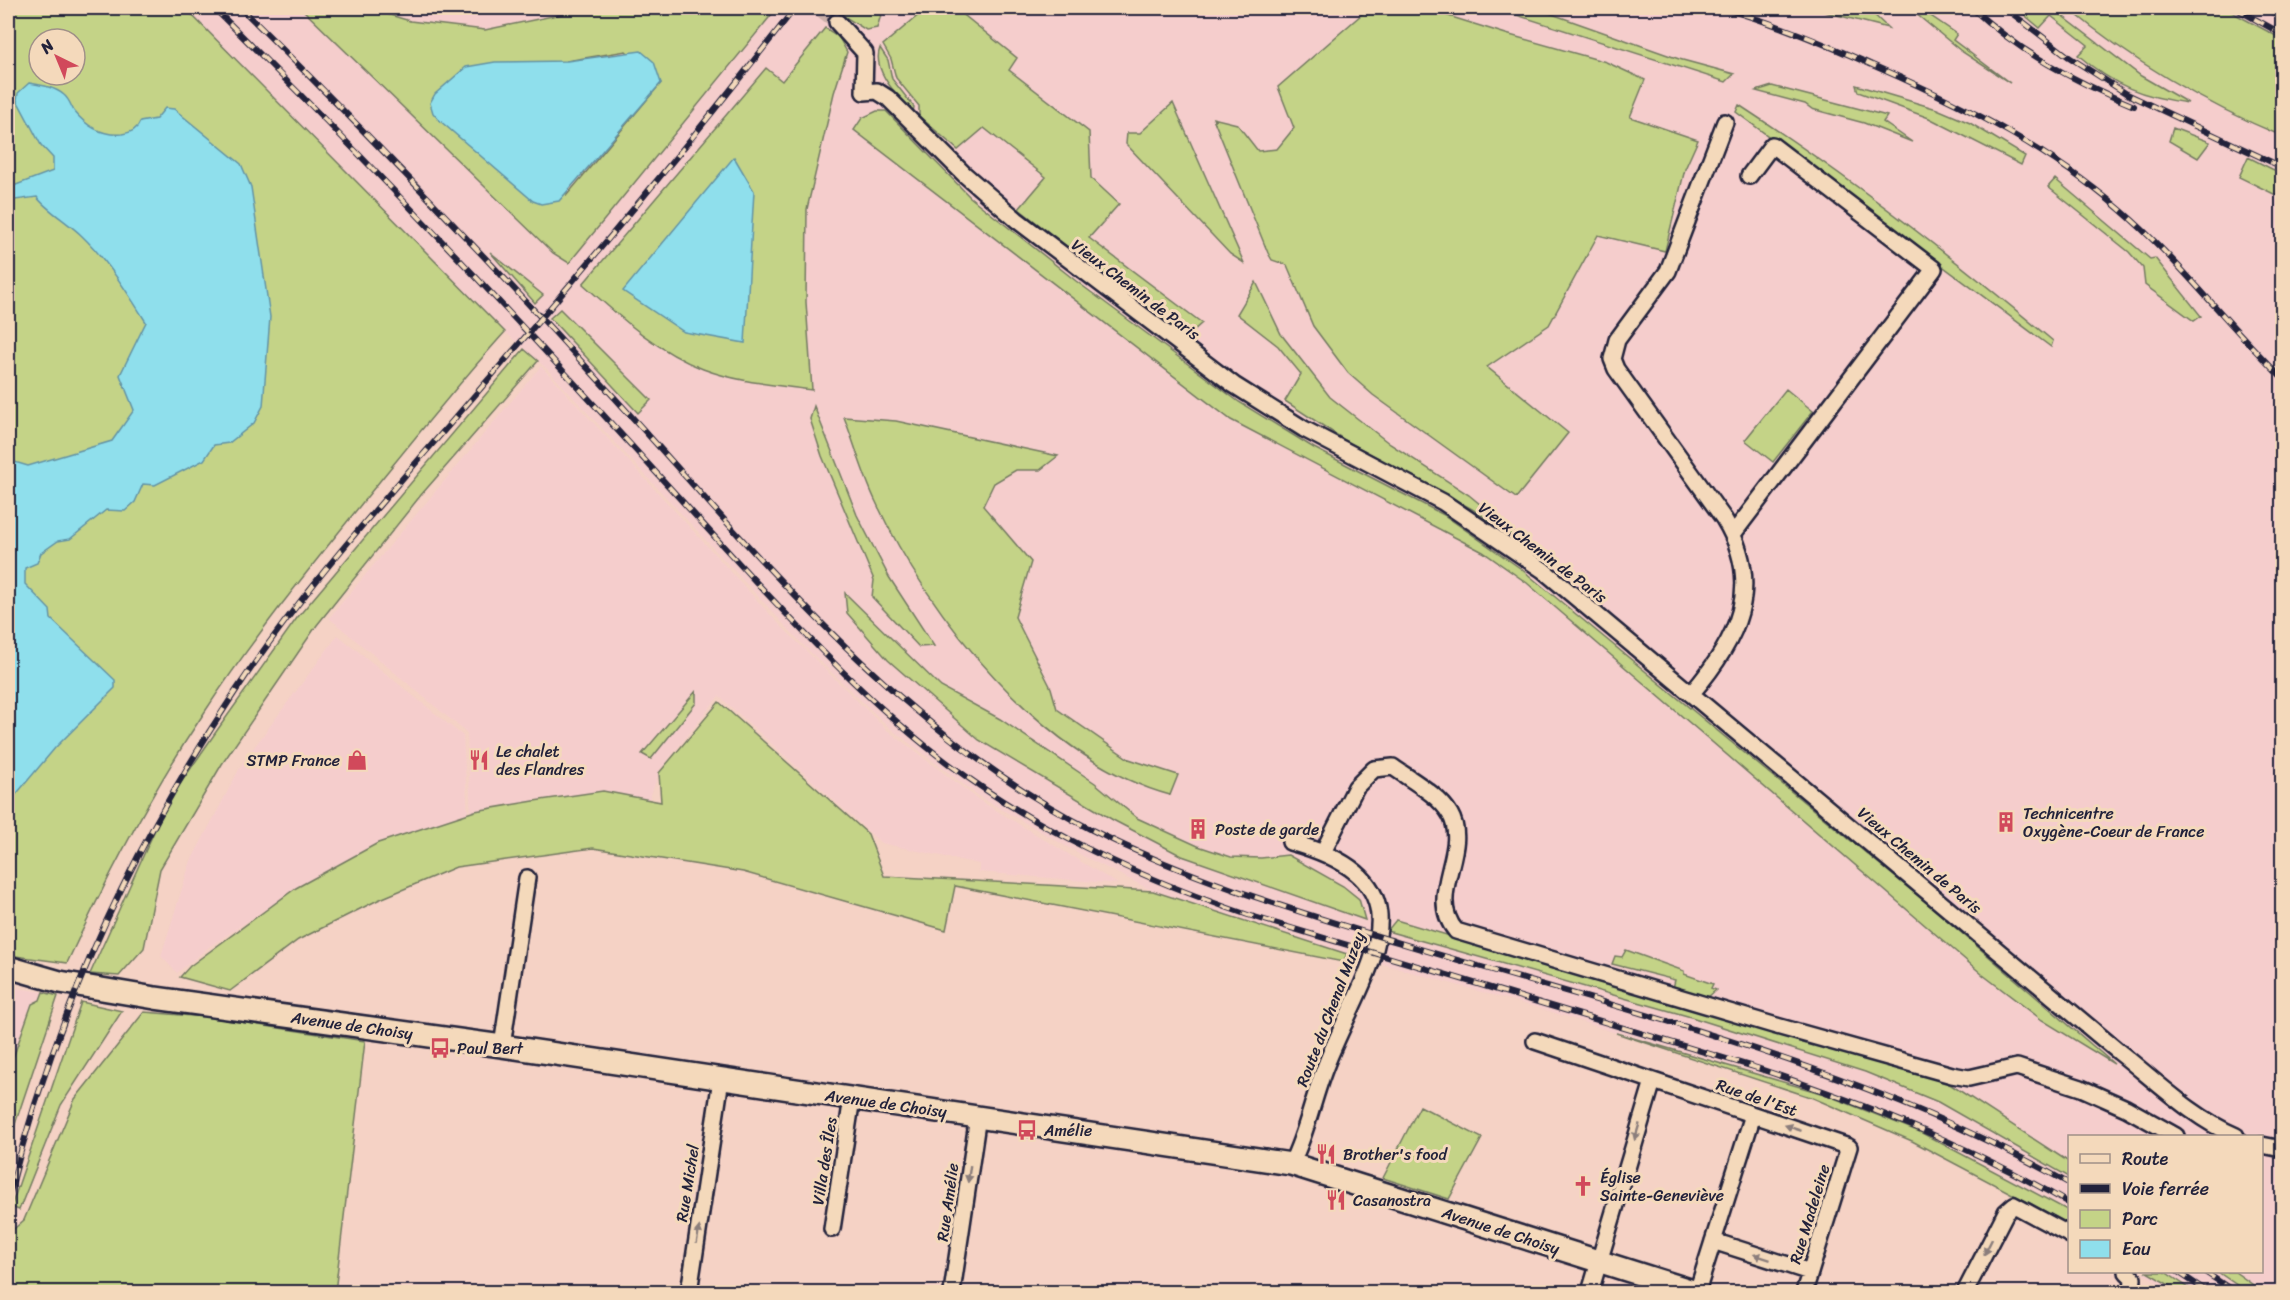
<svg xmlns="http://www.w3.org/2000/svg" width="2290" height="1300" viewBox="0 0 2290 1300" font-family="Sriracha,sans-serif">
<rect width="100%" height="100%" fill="#f5d2c5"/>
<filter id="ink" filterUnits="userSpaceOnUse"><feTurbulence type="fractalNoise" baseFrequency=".0167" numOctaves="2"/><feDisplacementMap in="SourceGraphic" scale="12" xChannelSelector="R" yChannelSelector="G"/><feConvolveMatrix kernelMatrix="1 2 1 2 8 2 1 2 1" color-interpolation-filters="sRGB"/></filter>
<g filter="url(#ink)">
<!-- built -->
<path fill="#f5cdcc" d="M185,8h2097v1284h-109l-32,-20h121v-136h-192l-1,88 -157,-83 -99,-43 -264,-87 -202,-57 -194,-63 -70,-35 -103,-59 -89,-68 -85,-81 -259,-279 -42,-37z
M541,366l239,259 107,105 92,70 139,84 -139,-12v-8l-98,-21 -162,-147 -59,74 -17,46h-172l-4,-83 -138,-115z
M338,635l125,101 5,79 -170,73 -89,59 -32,26 -16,-17 29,-93 53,-101z
M8,987l35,5 -3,8 -8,4 -24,68z"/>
<!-- green -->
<path fill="#c4d387" stroke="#737a61" stroke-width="1.5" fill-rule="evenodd" d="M8,8h177l320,324c-47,52 -90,106 -134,160 -58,72 -116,143 -167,221 -53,79 -97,164 -137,250l-59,-8zM39,39h36v36h-36z
M301,8h66l43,13 75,9 106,-22h186l-208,255 -16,-10zM626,51l35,32 -94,112v-134z
M835,8h48l-6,20 -11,2 -32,-20z
M927,8h28l62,50 -8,12 80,62 2,46 28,26 -30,34 113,85 -17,15 -166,-129 27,-32 -62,-49 -26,22 -39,-34v-10l-23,-28 -5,-19 -8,-14z
M1369,8h54l83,26 100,28 39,18 -15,37 68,23 -13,29 -20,82 -67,-16 -49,90 -62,42 81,66 -52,65 -143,-103 -25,-22 -35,-47 -26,-61 -15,-5 -4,-7 -55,-135 24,6 21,27 19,-2 17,-21 -16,-41z
M1495,8h40l144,51 55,15 -8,8z
M1818,8h49l21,20 -71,-18z
M1909,8h10l38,26 -4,6 57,43 -49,-32z
M2016,8h36l89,68 47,27c-45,-6 -74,-17 -110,-48l10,-10 -37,-29 -11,12z
M2068,8h156l58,31v97c-77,-32 -150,-75 -214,-128z
M2259,8h23v12z
M825,28l13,8 9,16 -13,41 -27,116 -1,93 6,88c-36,-5 -75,-8 -109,-21 -47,-18 -83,-52 -120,-85l183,-216 16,13z
M880,48l8,12 4,19 22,28 -1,6c-14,-16 -42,-42 -33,-65z
M1856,85l81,24 33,14 55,33 -4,9 -92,-47 -71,-26z
M1772,86l115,30 -4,6 29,20 -48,-19 -52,-14 -7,-5 -49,-13z
M1173,103l71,160 -14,-9 -104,-110 1,-11h13z
M1739,105c109,71 214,152 314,236l-2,6 -315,-235z
M877,111h9l84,86 106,84 163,121 75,46 130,67 76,53 409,337 185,159 -72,-44 -59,-45 -456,-392 -44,-31 -252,-132 -377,-290 8,-12z
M2173,128l37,14 -12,16 -29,-17z
M2248,157l34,17v24l-43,-21z
M2055,179l95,80 5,-1 46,58 -7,5 -49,-36 -2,-17 -14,-16 -81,-65z
M490,252l53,43 -8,8z
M1256,282l25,52 49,63 60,47 79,51 76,63 -73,-49 -129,-70 -58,-38 16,-27 -23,-28 -41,-32z
M560,309l91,91 -13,13 -88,-95z
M524,349l14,12 -117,134 -104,130 -95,139 -62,105 -16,79 -25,28 -29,-2 77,-171 51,-74 79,-111z
M1786,389l27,22 -40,51 -28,-22z
M814,406l43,109 32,62 45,69 -15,1 -47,-50 2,-17 -52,-124 -12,-37z
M844,417l52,4 162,35 -18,14h-24l-22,13 -11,23 48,56 -16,55 36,71 6,21 72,50 49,16 -8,20c-126,-34 -241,-179 -294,-293 -13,-27 -21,-57 -32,-85z
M845,593l96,94 59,32 95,64 42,35 61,28 33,11 30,1 27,-3 55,31 16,13 6,21 -183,-64 -69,-36 -134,-80 -91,-80 -41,-47z
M696,691v12l-45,56 -9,-5z
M719,702l149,132 16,42 269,15 194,63 -4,8 -388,-76 -9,44 -203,-58 -150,-24 -137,19 -78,33 -80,40 -68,51 -50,-14 10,-11 106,-78 82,-45 97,-32 59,-10 69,-10 58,11 -2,-29z
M1396,920l552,163 121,79v15l-131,-75 -73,-30 -174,-55 -304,-86z
M1626,950l58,21v3l29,10 -2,4 5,2 -9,8 -34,-10 2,-8 -63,-16 3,-8 7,1z
M43,992l15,4 -50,149v-73l24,-68 8,-4z
M81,1002l41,9 -61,94 -42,105 -8,-3z
M144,1012l62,5 159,24 -30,251h-327v-58l16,-14 51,-121z
M1616,1033l208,61 96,38 149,79v13l-157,-83 -99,-43z
M1420,1106l62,32 -33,61 -66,-21z
M2147,1272h18l30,20h-14z
M2218,1272h17l28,20h-16z"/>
<!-- water -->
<path fill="#8fdfec" stroke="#6393a5" stroke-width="1.5" d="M641,51l13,11 7,21 -102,118 -18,3 -8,-3 -94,-81 -6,-7 -3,-10 5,-9 31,-27 29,-5 72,-1z
M29,83c12,2 26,4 35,12 5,4 7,11 10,16 13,16 28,25 48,23 8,-1 15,-4 18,-12l16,-3 9,-11 9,1 67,55 10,23 19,130 -7,89 -9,17 -25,20 -15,2 -10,15 -49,25 -12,-1 -8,18 -10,9 -19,-1 -36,29 -12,2 -17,12 -4,10 -12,5v16l25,26 1,9 64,61v8l-60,60 -47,56v-344l20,6 84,-25 22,-31 -14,-35 26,-53c-18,-29 -39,-62 -64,-86 -12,-12 -38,-28 -45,-39l-29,4v-13l45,-17v-13l-12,-13 -24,-45 1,-7z
M734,157l20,34 -9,152 -61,-11 -61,-41z"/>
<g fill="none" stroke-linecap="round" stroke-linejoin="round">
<!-- minor-tunnel -->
<path stroke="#cbafa9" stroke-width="15" stroke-dasharray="15 8" stroke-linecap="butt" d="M819,8l18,14"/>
<!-- minor casing -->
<g stroke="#22223b" stroke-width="20">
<path id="minor" d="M837,22l28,31 -1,39 13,-1 11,7 76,76 53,46 217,165 70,44 139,73 100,68 576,482c37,29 74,66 117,84
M1733,534l201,-265 -162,-124 -23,31
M1691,694c46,-53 74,-108 33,-175l-108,-150 -4,-10 5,-19 51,-69 57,-149
M1290,842c150,41 74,126 36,223 -13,32 -19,68 -35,99
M1323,852l33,-65 18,-18 19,-2c18,13 46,28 57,47 21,36 -25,81 6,117l317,94 179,50 17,3 48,-11 64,21 45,20 50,28
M1535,1041l314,106 -45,145
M502,1046l25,-168
M2262,1145l20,4
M832,1229l20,-131
M1713,1241l97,31
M2127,1272l6,6 -1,14
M689,1292l32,-213
M952,1292l26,-176
M1590,1292l63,-211
M1697,1292l56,-177
M1965,1292l41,-80 8,-7 56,30"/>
</g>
<!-- secondary casing -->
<g stroke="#22223b" stroke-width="26">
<path id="secondary" d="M8,967l52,15 95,16 347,48 789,118 405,128"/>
</g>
<!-- minor -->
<use href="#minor" stroke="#f4d9bb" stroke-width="15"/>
<!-- secondary -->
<use href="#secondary" stroke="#f4d9bb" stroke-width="21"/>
<!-- rail casing -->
<g stroke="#22223b" stroke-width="6">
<path id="rail" d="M214,8c124,123 245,249 363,378 60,65 119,131 179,196 61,65 122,129 193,182 91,68 192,114 299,151l509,153c108,36 214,78 313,136
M241,8c128,126 251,255 372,388 145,159 284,334 479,434 97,49 201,80 305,112 228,69 464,123 673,242
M1722,8c54,15 106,37 157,60 91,40 178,84 253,152 54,49 98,107 150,158
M1972,8c47,44 102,73 162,98
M2005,8l64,49 58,37 155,73
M2235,8l47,26
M8,1200c45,-182 123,-352 227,-508 71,-108 161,-205 246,-304 108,-124 213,-250 314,-380
M2178,1272l30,20
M2205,1272l30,20"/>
</g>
<!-- rail -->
<use href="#rail" stroke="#f4d9bb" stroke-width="4" stroke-dasharray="11" stroke-linecap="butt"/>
</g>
<!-- one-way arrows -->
<defs><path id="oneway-solid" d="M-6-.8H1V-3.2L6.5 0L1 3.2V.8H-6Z" transform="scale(1.5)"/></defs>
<g fill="#8b7e7b">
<use href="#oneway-solid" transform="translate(1793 1128) rotate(-161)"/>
<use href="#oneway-solid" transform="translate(1637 1132) rotate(107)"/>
<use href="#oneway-solid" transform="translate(969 1174) rotate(98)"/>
<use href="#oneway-solid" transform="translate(698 1235) rotate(-81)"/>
<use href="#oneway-solid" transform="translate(1988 1247) rotate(117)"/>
<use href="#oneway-solid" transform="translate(1762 1257) rotate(-162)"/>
</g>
</g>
<!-- icons -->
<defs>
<g id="shop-bare" transform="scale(1.62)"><path d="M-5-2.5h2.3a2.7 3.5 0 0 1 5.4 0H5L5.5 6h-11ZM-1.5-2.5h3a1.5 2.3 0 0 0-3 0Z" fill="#d1495b" stroke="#f4d9bb" stroke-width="2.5" paint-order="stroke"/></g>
<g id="restaurant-bare" transform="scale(1.62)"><path d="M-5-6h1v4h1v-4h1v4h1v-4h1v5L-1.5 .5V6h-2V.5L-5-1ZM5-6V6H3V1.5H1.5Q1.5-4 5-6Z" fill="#d1495b" stroke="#f4d9bb" stroke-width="2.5" paint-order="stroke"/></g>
<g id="building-bare" transform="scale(1.62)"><path d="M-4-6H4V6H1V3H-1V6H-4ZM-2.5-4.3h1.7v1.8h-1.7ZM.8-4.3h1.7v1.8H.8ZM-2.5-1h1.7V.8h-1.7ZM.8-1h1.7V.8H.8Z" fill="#d1495b" stroke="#f4d9bb" stroke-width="2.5" paint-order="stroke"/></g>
<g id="bus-bare" transform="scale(1.62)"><path d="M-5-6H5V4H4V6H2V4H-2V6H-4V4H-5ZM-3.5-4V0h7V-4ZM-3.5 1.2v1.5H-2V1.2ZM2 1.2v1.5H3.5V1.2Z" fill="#d1495b" stroke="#f4d9bb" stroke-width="2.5" paint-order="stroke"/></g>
<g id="church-bare" transform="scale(1.62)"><path d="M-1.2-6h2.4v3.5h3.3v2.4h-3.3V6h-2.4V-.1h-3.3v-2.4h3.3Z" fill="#d1495b" stroke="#f4d9bb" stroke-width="2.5" paint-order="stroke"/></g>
</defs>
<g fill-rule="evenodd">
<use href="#shop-bare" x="357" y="760"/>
<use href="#restaurant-bare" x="479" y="760"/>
<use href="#building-bare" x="2006" y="822"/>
<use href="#building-bare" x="1198" y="829"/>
<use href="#bus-bare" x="440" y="1048"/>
<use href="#bus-bare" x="1027" y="1130"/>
<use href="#restaurant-bare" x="1326" y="1154"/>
<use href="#church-bare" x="1583" y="1186"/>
<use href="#restaurant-bare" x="1336" y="1200"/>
</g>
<g text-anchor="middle" stroke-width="6" stroke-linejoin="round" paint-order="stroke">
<!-- street labels -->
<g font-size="16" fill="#22223b" stroke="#f4d9bb">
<text transform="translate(1136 289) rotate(37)" y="6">Vieux Chemin de Paris</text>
<text transform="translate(1543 552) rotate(37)" y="6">Vieux Chemin de Paris</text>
<text transform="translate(1920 860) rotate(40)" y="6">Vieux Chemin de Paris</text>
<text transform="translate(1330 1009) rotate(-69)" y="6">Route du Chenal Muzey</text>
<text transform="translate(352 1025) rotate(8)" y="6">Avenue de Choisy</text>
<text transform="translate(1757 1097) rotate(19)" y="6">Rue de l'Est</text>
<text transform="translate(886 1103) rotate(8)" y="6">Avenue de Choisy</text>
<text transform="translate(824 1161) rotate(-81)" y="6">Villa des Îles</text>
<text transform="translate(687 1183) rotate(-81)" y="6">Rue Michel</text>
<text transform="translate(947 1202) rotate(-82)" y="6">Rue Amélie</text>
<text transform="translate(1809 1214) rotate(-73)" y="6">Rue Madeleine</text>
<text transform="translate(1501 1230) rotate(18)" y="6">Avenue de Choisy</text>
</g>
<!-- poi labels -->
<g font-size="16" fill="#22223b" stroke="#f4d9bb" text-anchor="start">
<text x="496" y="757">Le chalet<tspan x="496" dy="18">des Flandres</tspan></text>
<text x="340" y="766" text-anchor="end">STMP France</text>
<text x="2023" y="819">Technicentre<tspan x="2023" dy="18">Oxygène-Coeur de France</tspan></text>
<text x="1215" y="835">Poste de garde</text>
<text x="457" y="1054">Paul Bert</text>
<text x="1044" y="1136">Amélie</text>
<text x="1343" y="1160">Brother's food</text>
<text x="1600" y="1183">Église<tspan x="1600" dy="18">Sainte-Geneviève</tspan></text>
<text x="1353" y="1206">Casanostra</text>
</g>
</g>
<!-- margin -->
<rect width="2290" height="1300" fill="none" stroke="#f4d9bb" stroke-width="30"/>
<rect x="15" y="15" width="2260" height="1270" fill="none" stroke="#22223b" stroke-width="2" filter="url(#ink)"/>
<!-- legend -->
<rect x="2068" y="1135" width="195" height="138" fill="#f4d9bb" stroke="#a09088" stroke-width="1.5"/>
<rect x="2080" y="1154" width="30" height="9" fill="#f4d9bb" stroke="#a09088" stroke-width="1.5"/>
<text x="2122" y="1165" font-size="18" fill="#22223b">Route</text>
<rect x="2080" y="1184" width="30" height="9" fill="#22223b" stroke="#a09088" stroke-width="1.5"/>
<text x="2122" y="1195" font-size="18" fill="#22223b">Voie ferrée</text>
<rect x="2080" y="1210" width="30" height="18" fill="#c4d387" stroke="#a09088" stroke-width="1.5"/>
<text x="2122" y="1225" font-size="18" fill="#22223b">Parc</text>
<rect x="2080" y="1240" width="30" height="18" fill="#8fdfec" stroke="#a09088" stroke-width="1.5"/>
<text x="2122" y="1255" font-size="18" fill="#22223b">Eau</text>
<!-- north arrow -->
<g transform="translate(57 57) rotate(317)"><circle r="28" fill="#f4d9bb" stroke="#a09088" stroke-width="1.5"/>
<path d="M0-4.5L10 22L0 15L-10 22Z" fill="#d1495b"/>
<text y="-9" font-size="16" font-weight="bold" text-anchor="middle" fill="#22223b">N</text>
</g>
</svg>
